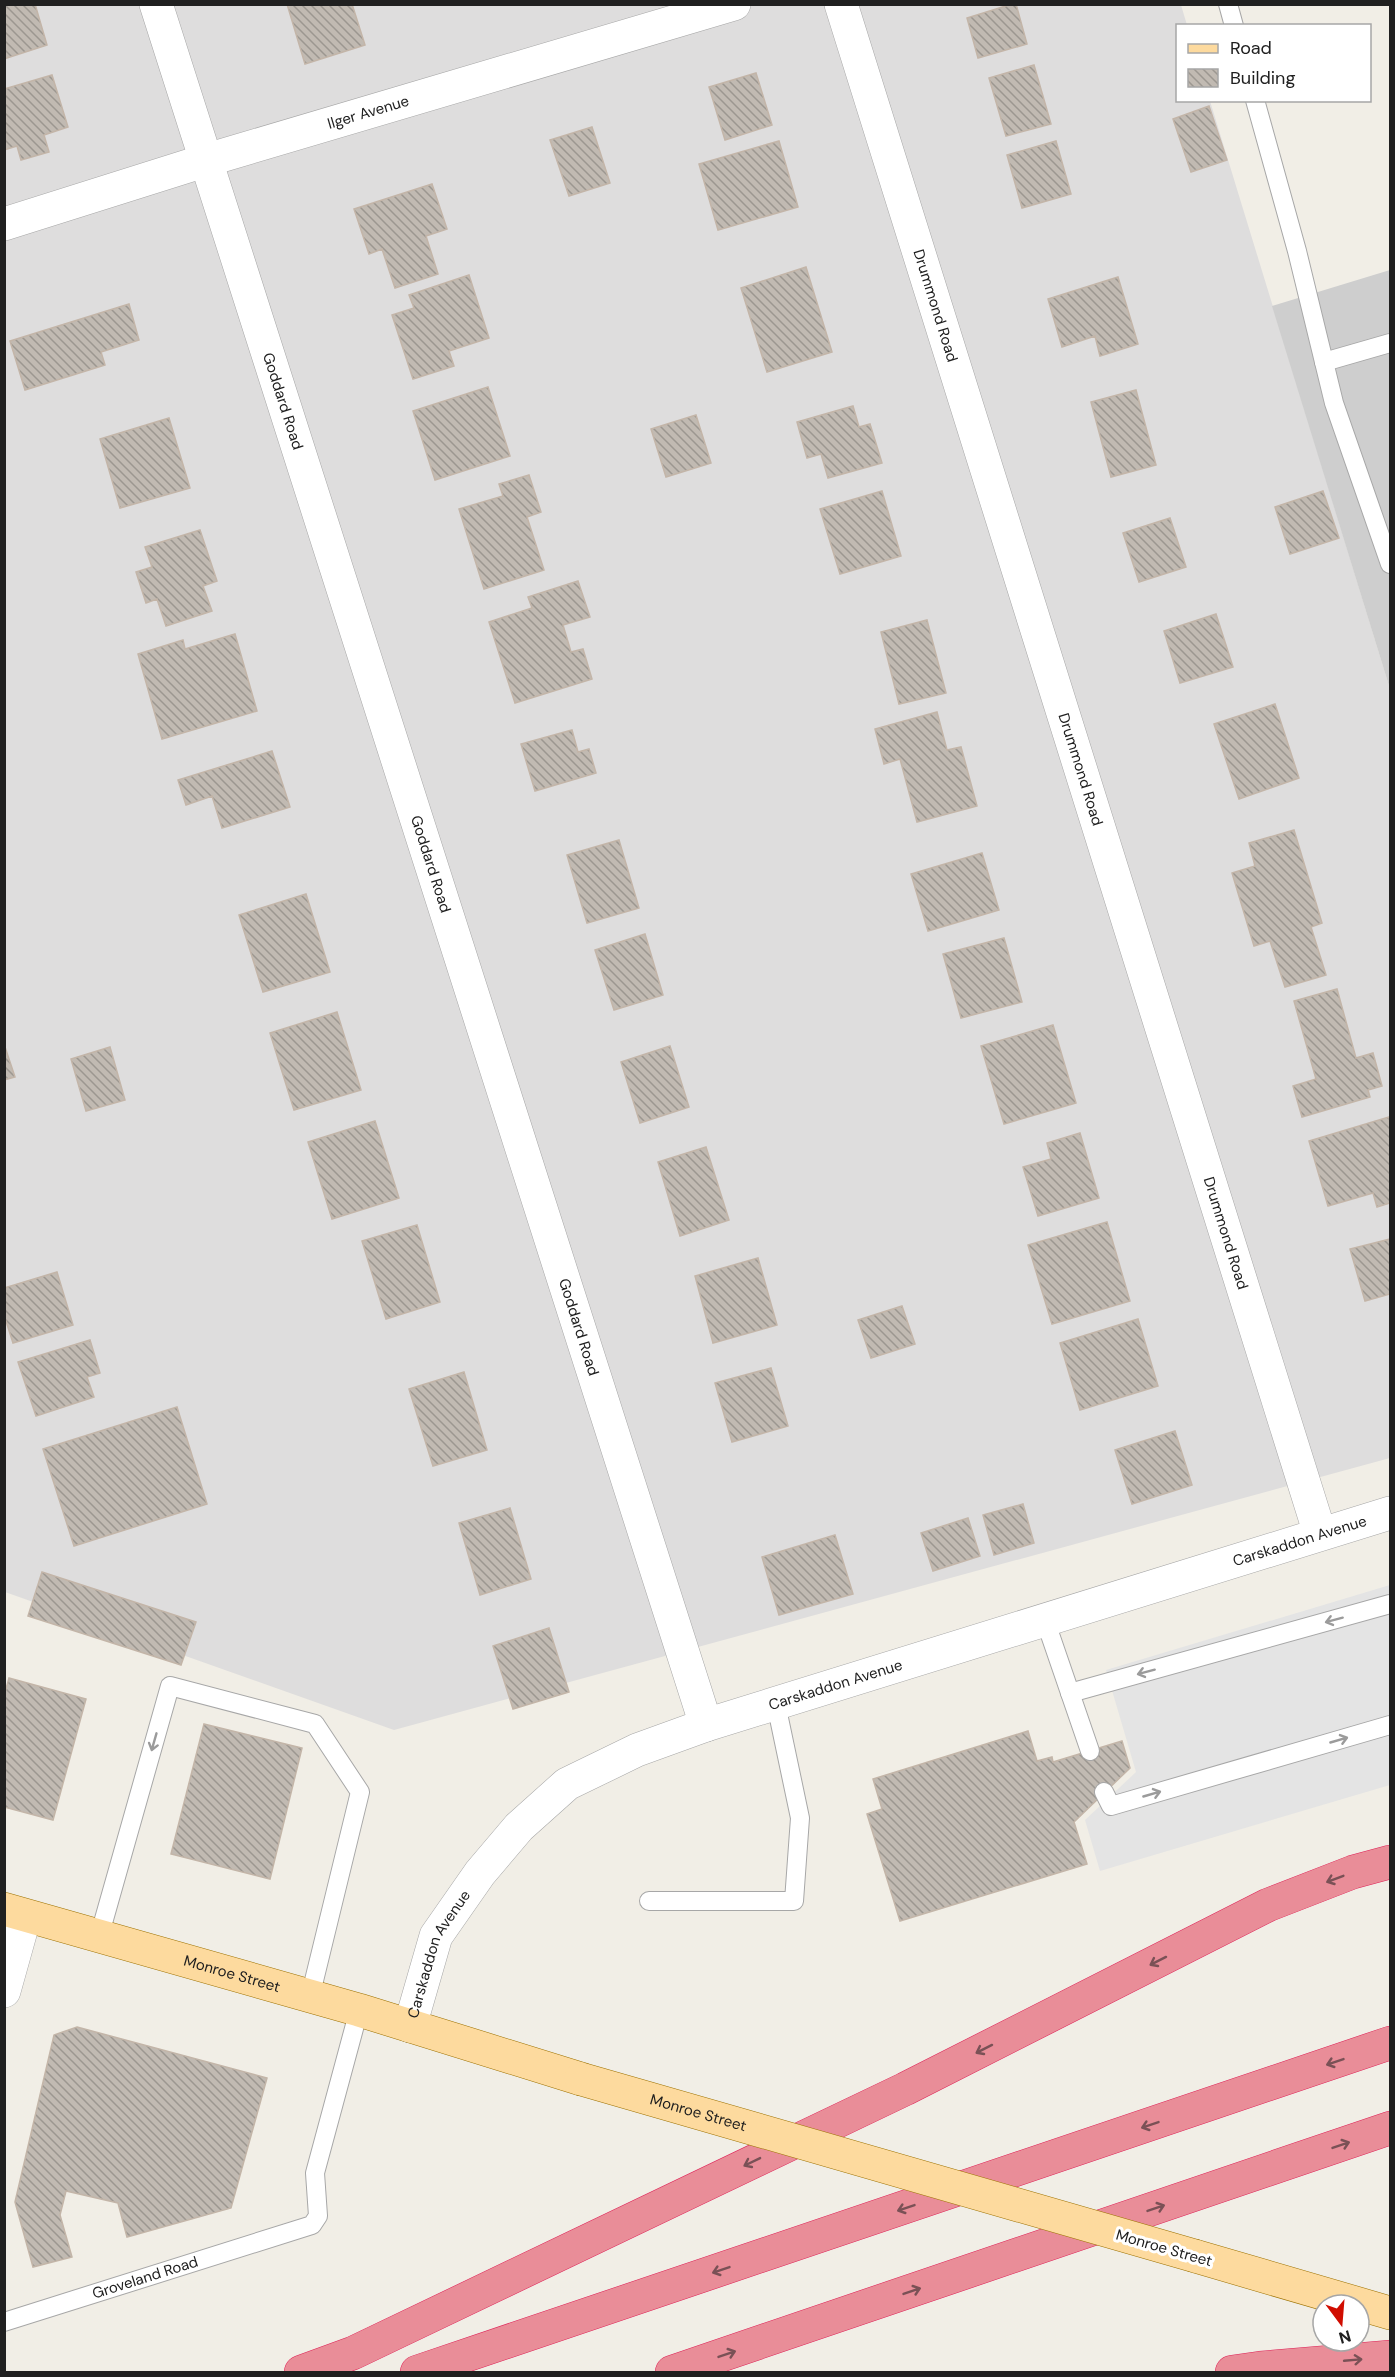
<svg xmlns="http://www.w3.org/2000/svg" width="1395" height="2377" viewBox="0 0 1395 2377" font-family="'DM Sans',sans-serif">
<defs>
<pattern id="building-back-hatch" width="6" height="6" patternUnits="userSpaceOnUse" patternTransform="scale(1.5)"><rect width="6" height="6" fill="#c1bab2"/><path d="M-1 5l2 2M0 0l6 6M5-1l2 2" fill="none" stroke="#9c9790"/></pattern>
</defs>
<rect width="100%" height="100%" fill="#f1eee6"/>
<!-- residential -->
<path fill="#dedddd" d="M5,5h1176l6,20 -9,1v74l32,1 180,588v769l-996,272 -389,-138z"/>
<!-- religious -->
<path fill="#cecece" d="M1390,270v419l-118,-383z"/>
<!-- parking -->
<path fill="#e4e4e4" d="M1390,1585v200l-290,86 -15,-51 51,-48 -30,-102z"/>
<!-- building -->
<path fill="url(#building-back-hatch)" stroke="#c3b5a8" stroke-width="1.5" d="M4,4h31l12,41 -43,14z
M287,4h65l13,41 -60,19z
M1012,4h4l11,40 -49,14 -11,-40z
M1034,65l17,59 -45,12 -17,-58z
M756,73l16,52 -47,15 -16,-53z
M52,75l16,52 -24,8 5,17 -28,8 -4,-14 -13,4v-61z
M1209,106l18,54 -36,12 -18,-53z
M592,127l18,56 -41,13 -19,-56z
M779,141l19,66 -80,23 -19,-66z
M1056,141l15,53 -49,14 -15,-53z
M432,184l15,45 -21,7 12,38 -43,14 -13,-39 -13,5 -15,-45z
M806,267l26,85 -65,20 -26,-84z
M469,275l20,63 -40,13 5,15 -41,13 -21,-64 22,-7 -5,-13z
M1118,277l20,67 -38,12 -5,-20 -33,11 -14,-48z
M129,304l10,36 -38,12 4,13 -80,25 -15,-49z
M488,387l22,69 -75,24 -22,-69z
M1136,390l20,75 -45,12 -20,-75z
M853,406l6,21 11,-3 12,39 -54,15 -7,-24 -14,4 -10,-36z
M696,415l15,48 -45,14 -15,-48z
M169,418l21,70 -70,20 -20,-69z
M529,475l12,37 -14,5 17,53 -60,19 -25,-80 44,-13 -4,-12z
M882,491l19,65 -61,18 -20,-65z
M1323,491l16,47 -49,16 -15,-47z
M1170,518l16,49 -47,15 -16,-49z
M200,530l17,51 -14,5 9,25 -46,15 -9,-27 -11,4 -10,-31 16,-5 -7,-20z
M578,581l12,36 -27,8 8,27 12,-3 9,30 -77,24 -26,-81 43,-14 -4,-11z
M1216,614l17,53 -53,16 -16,-52z
M927,620l19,73 -47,11 -18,-72z
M235,634l22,77 -95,28 -24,-85 45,-14 2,9z
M1275,704l24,74 -60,21 -25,-75z
M937,712l10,38 14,-3 16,59 -60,16 -17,-63 -16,5 -9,-35z
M572,730l6,22 11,-3 7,24 -61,18 -14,-47z
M272,751l18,56 -68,21 -10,-32 -26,9 -8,-25z
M1294,830l28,93 -11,4 15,48 -41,12 -15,-46 -16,5 -22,-73 23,-7 -6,-23z
M619,840l20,68 -52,15 -20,-68z
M982,853l17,57 -71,21 -17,-57z
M306,894l24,78 -67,20 -24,-77z
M645,934l18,61 -49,15 -19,-60z
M1004,938l18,64 -61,16 -18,-64z
M1337,989l19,69 17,-5 9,33 -14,4 2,7 -68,20 -9,-31 23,-7 -22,-78z
M337,1012l24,78 -67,20 -24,-77z
M1053,1025l23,78 -72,21 -23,-78z
M4,1044l11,33 -11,3z
M670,1046l19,61 -49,16 -19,-61z
M110,1047l15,53 -39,11 -15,-52z
M1389,1117l1,7v79l-13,4 -4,-14 -45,13 -19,-65z
M375,1121l24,77 -67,21 -24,-77z
M1080,1133l19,65 -61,18 -15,-49 28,-8 -4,-16z
M706,1147l23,73 -49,16 -22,-74z
M1107,1222l23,79 -78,23 -24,-79z
M417,1225l23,77 -54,17 -24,-78z
M1390,1239v55l-25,7 -15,-52z
M758,1258l19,67 -64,18 -18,-67z
M57,1272l16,53 -60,18 -9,-28v-27z
M902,1306l13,38 -44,14 -13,-38z
M1138,1319l20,67 -78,24 -20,-67z
M90,1340l10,33 -13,4 7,20 -58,19 -18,-54z
M771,1368l17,58 -56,16 -17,-59z
M464,1372l23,78 -54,16 -24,-77z
M177,1407l30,97 -133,42 -31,-97z
M1175,1431l17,54 -60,19 -17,-54z
M1023,1504l11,39 -40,12 -11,-40z
M510,1508l21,71 -51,16 -21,-72z
M968,1518l12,38 -47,15 -12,-38z
M835,1535l18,59 -74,21 -17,-58z
M42,1572l154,50 -15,43 -153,-49z
M549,1628l20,64 -56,17 -20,-63z
M9,1678l77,21 -33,121 -49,-13v-111z
M204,1724l98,24 -32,131 -99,-25z
M1028,1731l9,30 15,-4 1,5 69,-21 8,27 -56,54 13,42 -187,57 -33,-107 15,-5 -9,-30z
M77,2027l190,51 -36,130 -104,29 -9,-34 -52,-12 -6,24 12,42 -39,10 -18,-65 39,-167z"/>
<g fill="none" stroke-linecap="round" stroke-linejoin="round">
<!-- lane casing -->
<g stroke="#a7a7a7" stroke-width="20">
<g id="lane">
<path d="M1228,4l6,22"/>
<path d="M1255,100l42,151 37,152 56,161"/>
<path d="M1324,362l66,-19"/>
<path d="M1045,1620l45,131"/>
<path d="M1070,1693l320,-89"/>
<path d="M1104,1792l7,14 279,-81"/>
<path d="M649,1901h145l6,-83 -24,-114"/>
<path d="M99,1937l71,-251 145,38 45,68 -50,205"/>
<path id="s1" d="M4,2322l308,-97 6,-9 -3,-43 44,-163"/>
</g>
</g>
<!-- street casing -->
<g stroke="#a7a7a7" stroke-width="34">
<g id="street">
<path id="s2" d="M156,4l550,1721"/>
<path id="s3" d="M841,4l479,1530"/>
<path id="s4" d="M4,224l203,-64 527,-156"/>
<path d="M4,1991l21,-75"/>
<path id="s5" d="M410,2026l26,-90 44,-63 39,-46 48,-43 70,-34 69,-25 684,-212"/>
</g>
</g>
<!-- primary casing -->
<g stroke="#9c7100" stroke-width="34">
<g id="primary">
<path id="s6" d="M4,1909l355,101 222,69"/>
<path d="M1195,2256l195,57"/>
</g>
</g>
<!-- highway casing -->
<g stroke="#de2358" stroke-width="34">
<path id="highway" d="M301,2372l52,-19 552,-264 363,-184 85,-33 37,-10
M417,2372l973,-329
M672,2372l718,-244
M1232,2372l28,-4 130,-11"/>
</g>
<!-- lane -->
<use href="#lane" stroke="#fff" stroke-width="18"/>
<!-- street -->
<use href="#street" stroke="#fff" stroke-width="33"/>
<!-- primary -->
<use href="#primary" stroke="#fdda9e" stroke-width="33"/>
<!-- highway -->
<use href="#highway" stroke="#e98d98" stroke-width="33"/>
<!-- primary-bridge casing -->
<g stroke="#9c7100" stroke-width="34" stroke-linecap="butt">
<g id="primary-bridge">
<path id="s7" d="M581,2079l614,177"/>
</g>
</g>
<!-- primary-bridge -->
<use href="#primary-bridge" stroke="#fdda9e" stroke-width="33"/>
</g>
<!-- one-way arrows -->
<defs><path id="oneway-shaft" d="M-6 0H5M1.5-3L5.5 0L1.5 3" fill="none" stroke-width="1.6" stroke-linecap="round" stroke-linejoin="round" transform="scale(1.5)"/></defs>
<g stroke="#9b9b9b">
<use href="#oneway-shaft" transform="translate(1334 1620) rotate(165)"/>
<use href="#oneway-shaft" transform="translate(1146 1672) rotate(165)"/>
<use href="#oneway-shaft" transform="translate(1339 1740) rotate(-16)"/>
<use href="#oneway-shaft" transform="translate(154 1742) rotate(106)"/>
<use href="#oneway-shaft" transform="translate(1152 1794) rotate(-16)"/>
</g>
<g stroke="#7a5156">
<use href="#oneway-shaft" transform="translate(1335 1879) rotate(159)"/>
<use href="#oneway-shaft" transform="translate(1158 1961) rotate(153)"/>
<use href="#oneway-shaft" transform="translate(984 2049) rotate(153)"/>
<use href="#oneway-shaft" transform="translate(1335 2062) rotate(161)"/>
<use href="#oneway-shaft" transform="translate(1150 2125) rotate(161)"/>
<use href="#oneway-shaft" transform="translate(1341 2145) rotate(-19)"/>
<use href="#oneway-shaft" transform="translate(752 2162) rotate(154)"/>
<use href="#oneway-shaft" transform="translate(906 2208) rotate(161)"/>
<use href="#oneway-shaft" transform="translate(1156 2208) rotate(-19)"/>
<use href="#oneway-shaft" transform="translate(721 2270) rotate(161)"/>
<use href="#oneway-shaft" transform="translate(912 2291) rotate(-19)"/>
<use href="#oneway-shaft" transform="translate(727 2354) rotate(-19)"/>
<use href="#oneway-shaft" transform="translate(1353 2360) rotate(-5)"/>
</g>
<g text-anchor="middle" stroke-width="6" stroke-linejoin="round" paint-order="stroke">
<!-- street labels -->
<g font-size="15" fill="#202020" stroke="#fff">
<text dy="5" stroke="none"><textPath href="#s4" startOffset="381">Ilger Avenue</textPath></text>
<text dy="5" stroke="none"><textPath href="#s3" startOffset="316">Drummond Road</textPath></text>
<text dy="5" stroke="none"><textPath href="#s2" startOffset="417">Goddard Road</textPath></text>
<text dy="5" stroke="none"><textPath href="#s3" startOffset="802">Drummond Road</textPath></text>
<text dy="5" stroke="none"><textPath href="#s2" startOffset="903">Goddard Road</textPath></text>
<text dy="5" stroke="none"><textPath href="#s3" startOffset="1288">Drummond Road</textPath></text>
<text dy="5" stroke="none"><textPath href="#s2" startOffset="1389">Goddard Road</textPath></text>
<text dy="5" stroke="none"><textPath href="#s5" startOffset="1068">Carskaddon Avenue</textPath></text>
<text dy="5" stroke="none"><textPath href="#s5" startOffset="582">Carskaddon Avenue</textPath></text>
<text dy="5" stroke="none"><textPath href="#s5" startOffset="78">Carskaddon Avenue</textPath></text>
<text dy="5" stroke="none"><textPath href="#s6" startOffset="237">Monroe Street</textPath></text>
<text dy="5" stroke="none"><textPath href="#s7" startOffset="122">Monroe Street</textPath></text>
<text transform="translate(1164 2248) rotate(16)" y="5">Monroe Street</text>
<text dy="5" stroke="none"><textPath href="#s1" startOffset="148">Groveland Road</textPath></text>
</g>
</g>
<!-- border -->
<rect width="1395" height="2377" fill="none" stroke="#202020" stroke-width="12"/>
<!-- legend -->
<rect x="1176" y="24" width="195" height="78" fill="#ffffff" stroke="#a6a6a6" stroke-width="1.5"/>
<rect x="1188" y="44" width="30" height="9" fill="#fdda9e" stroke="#a6a6a6" stroke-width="1.5"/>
<text x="1230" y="54" font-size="18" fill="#202020">Road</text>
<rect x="1188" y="69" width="30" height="18" fill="url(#building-back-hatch)" stroke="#a6a6a6" stroke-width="1.5"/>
<text x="1230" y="84" font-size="18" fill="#202020">Building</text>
<!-- north arrow -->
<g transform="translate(1341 2323) rotate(164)"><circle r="28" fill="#ffffff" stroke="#a6a6a6" stroke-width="1.5"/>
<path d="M0-4.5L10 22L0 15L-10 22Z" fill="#d00d00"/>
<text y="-9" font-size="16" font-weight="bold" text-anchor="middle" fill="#202020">N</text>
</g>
</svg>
